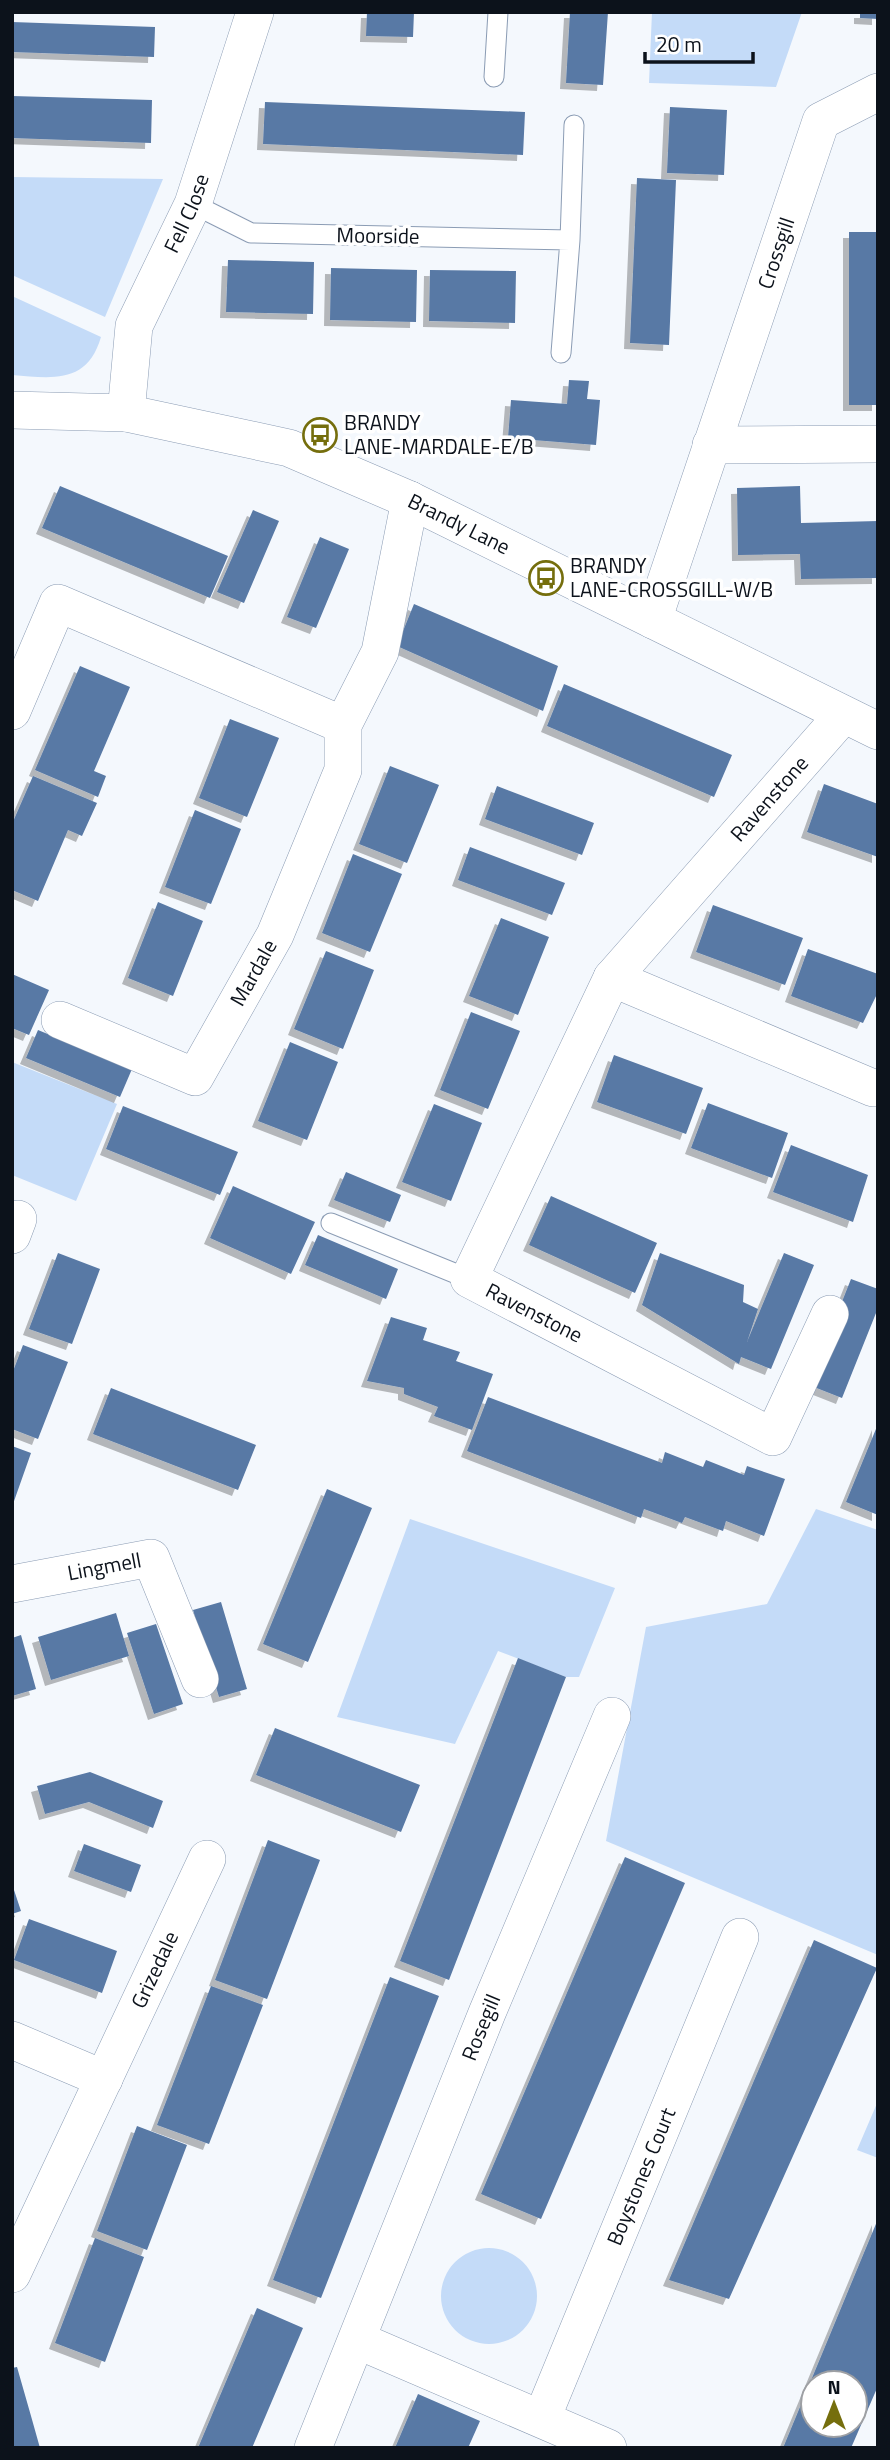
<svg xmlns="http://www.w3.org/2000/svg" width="890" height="2460" viewBox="0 0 890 2460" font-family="'Titillium Web',sans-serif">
<defs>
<filter id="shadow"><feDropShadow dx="-6" dy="6" stdDeviation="0" flood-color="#0004"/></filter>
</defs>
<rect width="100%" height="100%" fill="#f4f8fd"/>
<!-- green -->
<path fill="#c4dbf8" d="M652,12h150l-26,75 -127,-4z
M12,177l151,2 -58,138 -93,-42z
M12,296l89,41c-14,48 -50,41 -89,38z
M12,1062l105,42 -41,97 -64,-26z
M816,1509l62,21v425l-272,-114 40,-214 121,-23z
M410,1519l205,69 -36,89h-13l-68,-26 -43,93 -118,-27z
M878,2101v57l-21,-8z
M441 2296a48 48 0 1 1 96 0a48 48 0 1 1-96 0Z"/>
<!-- building -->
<path fill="#5879a5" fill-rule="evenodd" filter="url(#shadow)" d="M367,12h47l-1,25 -47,-1z
M570,12h38l-5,73 -37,-2z
M860,12h18v7l-18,-1z
M12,22l143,5 -1,30 -142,-5z
M12,96l140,4 -1,43 -139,-5z
M265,102l260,10 -2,43 -260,-11z
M670,107l57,3 -3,65 -57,-2z
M637,178l39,2 -7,165 -39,-2z
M849,232h29v173h-29z
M228,260l86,2 -1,52 -87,-2z
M331,268l86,2 -1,52 -86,-2z
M430,270l86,1 -1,52 -86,-2z
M569,380l20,1 -2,18 13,1 -4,45 -88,-7 3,-38 56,4z
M60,486l168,70 -18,42 -168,-70z
M800,486l1,37 77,-2v57l-77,1 -1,-25 -62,1 -1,-67z
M253,510l26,11 -35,82 -27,-11z
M320,537l29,12 -33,79 -29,-11z
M414,604l144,62 -15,45 -146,-65z
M80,666l50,21 -36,84 12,5 -8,21 -63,-27z
M564,684l168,71 -18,42 -167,-71z
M230,719l49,19 -32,79 -48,-19z
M390,766l49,19 -32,78 -48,-19z
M33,776l64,27 -15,33 -14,-6 -30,71 -26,-11v-66z
M824,784l54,20v53l-71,-25z
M497,786l97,37 -12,32 -97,-36z
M195,810l46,19 -30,75 -46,-17z
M470,847l95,36 -13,32 -94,-35z
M353,854l49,20 -32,78 -48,-19z
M158,902l45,19 -30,75 -45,-18z
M713,905l90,33 -18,47 -89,-33z
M501,918l48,19 -31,78 -49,-19z
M808,949l70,25v18l-15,31 -72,-27z
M326,951l48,19 -31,79 -49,-20z
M12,974l37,16 -20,45 -17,-7z
M471,1012l49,19 -32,78 -48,-19z
M38,1030l94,39 -12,28 -94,-39z
M290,1042l48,20 -31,78 -49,-19z
M614,1055l89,33 -17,46 -89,-32z
M708,1103l80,30 -16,45 -81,-30z
M434,1104l48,19 -31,78 -49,-19z
M123,1106l115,46 -18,43 -114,-46z
M791,1145l77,30 -15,47 -80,-30z
M346,1172l55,23 -11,27 -56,-22z
M233,1186l82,36 -24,52 -81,-36z
M551,1196l106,47 -22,50 -106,-48z
M318,1235l80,34 -12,30 -81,-34z
M58,1253l42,16 -28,75 -43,-15z
M660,1253l84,32 -1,17 15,7 -11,33 37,-89 30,12 -43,104 -30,-12 -2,7 -97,-59z
M851,1279l27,10v19l-36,90 -33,-13z
M391,1317l36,11 -4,12 37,12 -4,9 37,13 -21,56 -38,-14 4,-9 -34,-13v-6l-37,-7z
M23,1345l45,17 -30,77 -26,-10v-55z
M111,1388l145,57 -18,45 -145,-56z
M488,1397l174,66 3,-11 38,15 3,-7 38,15 3,-9 38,13 -21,57 -38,-15 -3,10 -38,-14 -3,6 -38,-14 -3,9 -174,-67z
M878,1424v91l-32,-13z
M12,1446l19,7 -18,51h-1z
M327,1489l45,19 -64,154 -45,-18z
M221,1602l26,87 -28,8 -26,-87z
M116,1613l13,43 -78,24 -13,-43z
M156,1624l27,80 -29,10 -27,-81z
M21,1635l15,54 -24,7v-58z
M518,1658l48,19 -117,303 -49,-19z
M275,1728l145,57 -19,47 -145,-57z
M90,1772l73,29 -10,27 -64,-26 -44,12 -8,-28z
M268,1840l52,20 -53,139 -52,-19z
M84,1844l57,21 -10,27 -57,-21z
M625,1857l60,26 -144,336 -60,-25z
M12,1884l9,27 -9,3z
M29,1919l88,32 -15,42 -88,-33z
M814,1940l63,28 -148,331 -60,-19z
M390,1977l49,19 -118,302 -48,-18z
M211,1986l52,19 -54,139 -52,-19z
M137,2126l50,19 -40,105 -50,-19z
M878,2219v167l-27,62h-68zM813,2383h42v42h-42z
M95,2238l49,19 -39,105 -50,-19z
M257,2308l46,20 -51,120h-54z
M17,2367l14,49 9,32h-28v-80z
M418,2394l62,27 -12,27h-73z"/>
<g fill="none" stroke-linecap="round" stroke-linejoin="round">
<!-- service casing -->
<g stroke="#8b9cb4" stroke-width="21">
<path id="service" d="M494,77l4,-65
M193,204l58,29 319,7
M561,353l9,-113 4,-115
M331,1223l138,56"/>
</g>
<!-- minor casing -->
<g stroke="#8b9cb4" stroke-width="38">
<g id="minor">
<path id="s1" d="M12,410l114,3 163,35 121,52 468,231"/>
<path id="s2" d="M126,413l8,-87 59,-122 62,-192"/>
<path d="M711,445l167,-1"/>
<path id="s3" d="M653,620l168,-499 57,-29"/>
<path d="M12,711l46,-108 285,122"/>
<path d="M612,978l261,110"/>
<path id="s4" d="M60,1020l135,57 80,-142 68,-165v-45l37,-73 30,-152"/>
<path d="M12,1235l6,-16"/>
<path id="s5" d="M830,1314l-57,123 -304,-158 143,-301 231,-263"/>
<path id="s6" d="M12,1584l139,-26 49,121"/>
<path d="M12,2040l92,39"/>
<path id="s7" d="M12,2274l195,-415"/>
<path d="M357,2340l251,108"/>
<path id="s8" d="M542,2418l198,-481"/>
<path id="s9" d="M313,2448l174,-435 125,-297"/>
</g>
</g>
<!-- service -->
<use href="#service" stroke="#fff" stroke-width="19"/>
<!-- minor -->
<use href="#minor" stroke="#fff" stroke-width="37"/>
</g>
<!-- icons -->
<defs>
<g id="bus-ring" transform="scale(1.75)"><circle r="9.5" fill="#fff" stroke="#756e0d" stroke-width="1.5"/><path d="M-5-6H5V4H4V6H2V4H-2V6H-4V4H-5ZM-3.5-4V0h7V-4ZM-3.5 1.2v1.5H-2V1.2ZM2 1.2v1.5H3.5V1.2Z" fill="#756e0d"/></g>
</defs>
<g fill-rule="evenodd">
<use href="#bus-ring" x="320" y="435"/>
<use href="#bus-ring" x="546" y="578"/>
</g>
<g text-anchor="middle" stroke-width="7" stroke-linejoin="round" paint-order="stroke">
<!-- street labels -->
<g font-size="21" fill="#0c121b" stroke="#fff">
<text dy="7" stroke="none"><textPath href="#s2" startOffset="212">Fell Close</textPath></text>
<text transform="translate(378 236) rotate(1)" y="7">Moorside</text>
<text dy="7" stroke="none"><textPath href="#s3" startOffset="387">Crossgill</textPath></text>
<text dy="7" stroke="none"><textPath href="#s1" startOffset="467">Brandy Lane</textPath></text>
<text dy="7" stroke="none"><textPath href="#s5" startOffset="1050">Ravenstone</textPath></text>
<text dy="7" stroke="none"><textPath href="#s4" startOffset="266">Mardale</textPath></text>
<text transform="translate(534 1313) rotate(27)" y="7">Ravenstone</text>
<text dy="7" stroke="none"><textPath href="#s6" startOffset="94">Lingmell</textPath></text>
<text dy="7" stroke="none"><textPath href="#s7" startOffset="336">Grizedale</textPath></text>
<text dy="7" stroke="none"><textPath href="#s9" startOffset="453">Rosegill</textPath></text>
<text dy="7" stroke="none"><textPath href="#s8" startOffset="261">Boystones Court</textPath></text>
</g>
<!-- poi labels -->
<g font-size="21" fill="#0c121b" stroke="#fff" text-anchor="start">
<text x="344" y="430">BRANDY<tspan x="344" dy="24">LANE-MARDALE-E/B</tspan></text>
<text x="570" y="573">BRANDY<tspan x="570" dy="24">LANE-CROSSGILL-W/B</tspan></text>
</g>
</g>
<!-- border -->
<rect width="890" height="2460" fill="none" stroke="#0c121b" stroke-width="28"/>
<!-- north arrow -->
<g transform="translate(834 2404)"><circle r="33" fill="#ffffff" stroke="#9ea0a4" stroke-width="2"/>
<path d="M0-5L12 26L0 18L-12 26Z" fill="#756e0d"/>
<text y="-10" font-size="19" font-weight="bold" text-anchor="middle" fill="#0c121b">N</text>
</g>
<!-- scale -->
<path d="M645 52v10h108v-10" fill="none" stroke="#0c121b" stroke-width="3.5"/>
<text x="656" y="52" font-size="21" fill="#0c121b" stroke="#ffffff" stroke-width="5" paint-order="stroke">20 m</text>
</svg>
